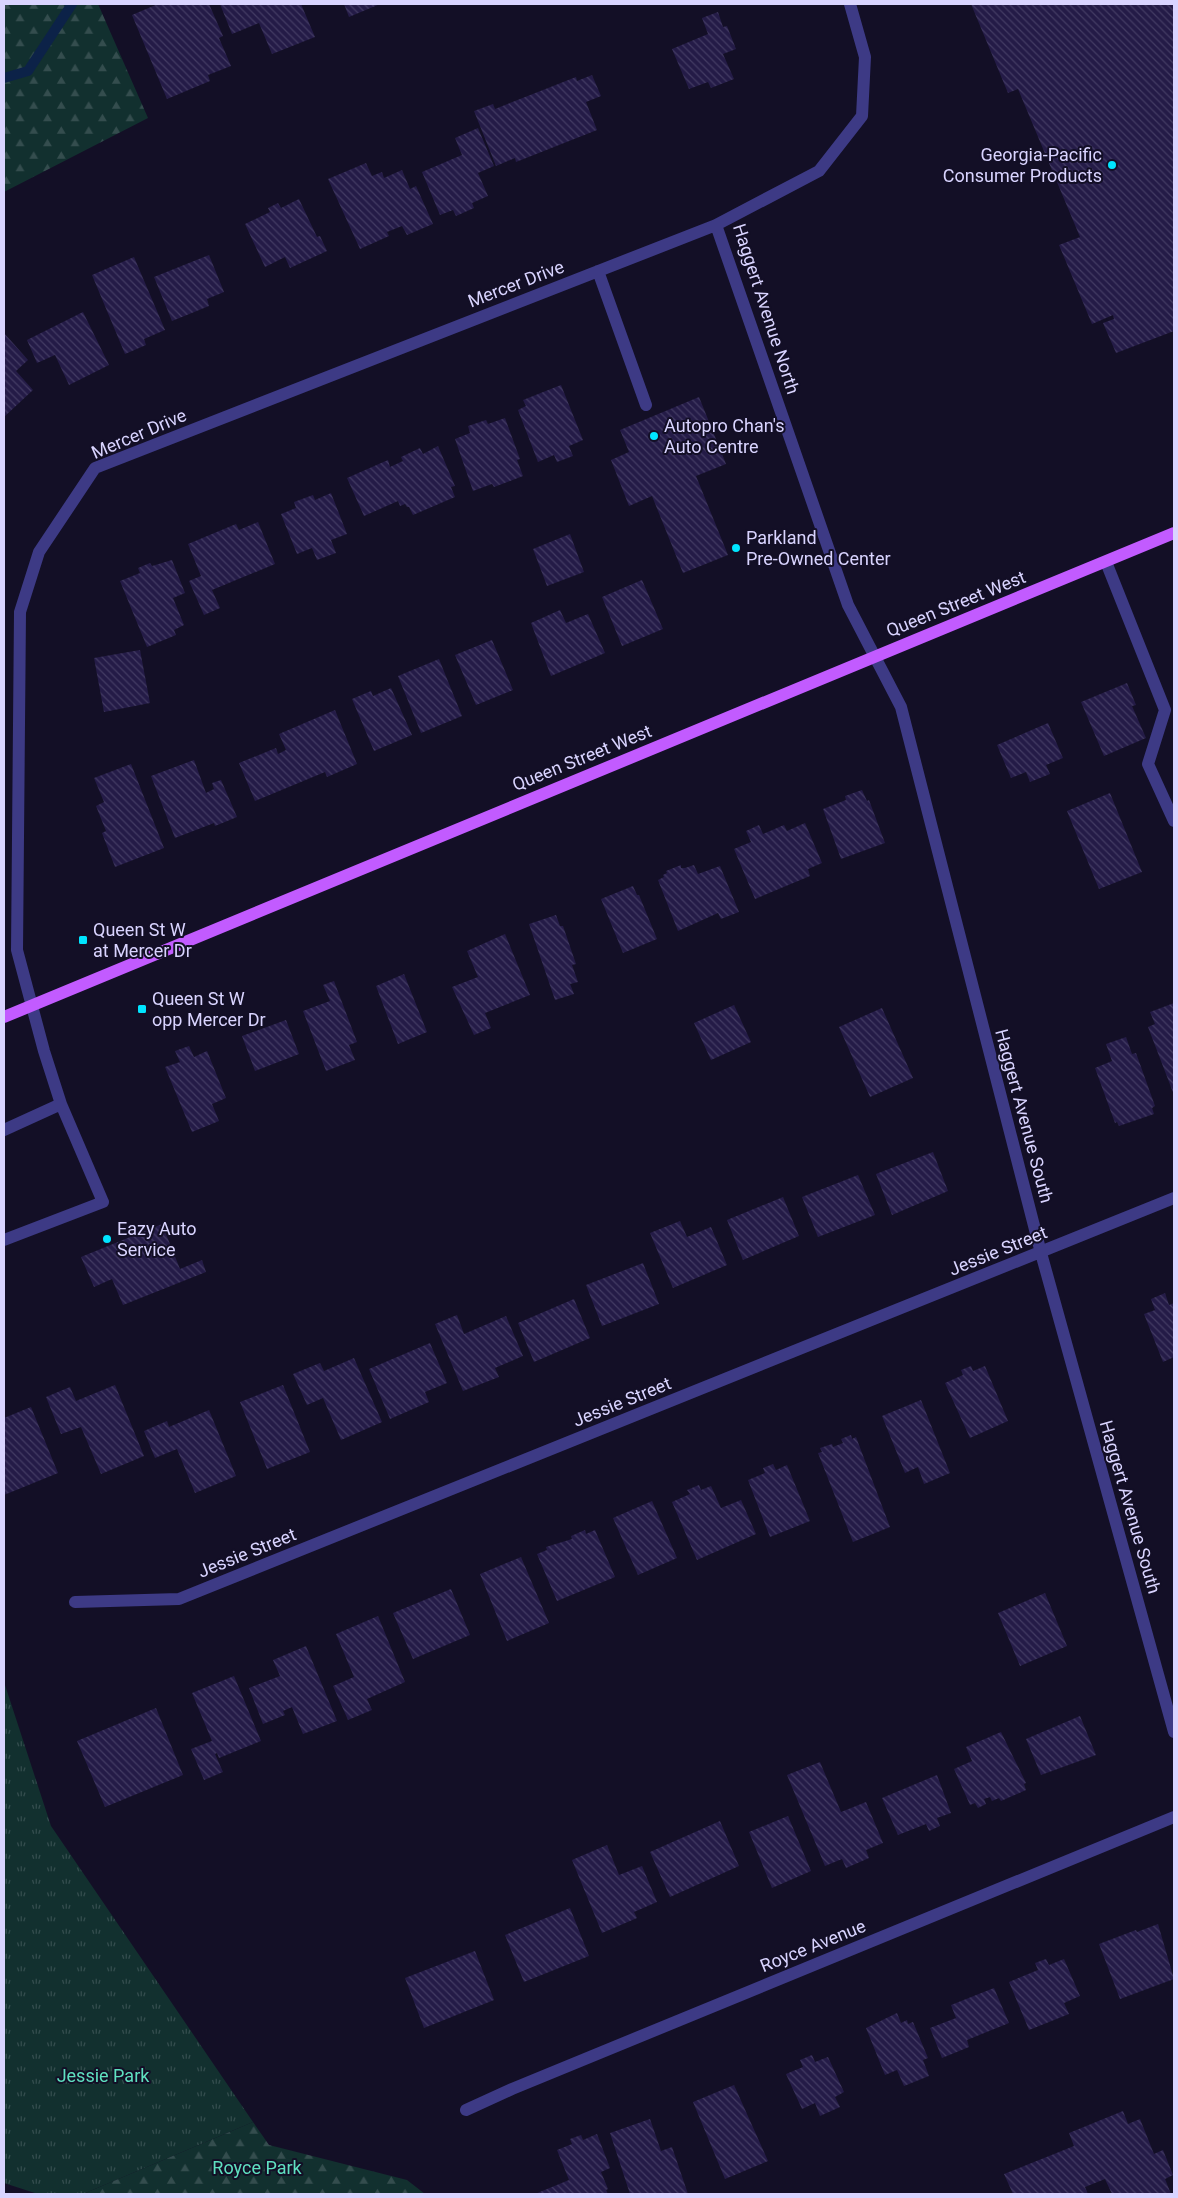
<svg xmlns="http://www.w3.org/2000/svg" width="1178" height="2198" viewBox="0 0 1178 2198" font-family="Roboto,sans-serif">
<defs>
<pattern id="grass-tufts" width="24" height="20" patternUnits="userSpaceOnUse" patternTransform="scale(1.25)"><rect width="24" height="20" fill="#12302f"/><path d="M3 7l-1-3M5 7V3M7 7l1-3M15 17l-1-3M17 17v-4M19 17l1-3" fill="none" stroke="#344d4e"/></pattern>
<pattern id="forest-firs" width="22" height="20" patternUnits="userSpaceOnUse" patternTransform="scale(1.25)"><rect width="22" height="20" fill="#12302f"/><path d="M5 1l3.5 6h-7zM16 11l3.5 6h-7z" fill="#344d4e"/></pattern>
<pattern id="building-back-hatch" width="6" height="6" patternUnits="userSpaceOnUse" patternTransform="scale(1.25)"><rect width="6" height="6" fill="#241b47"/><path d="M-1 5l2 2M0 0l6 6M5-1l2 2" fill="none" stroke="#433b63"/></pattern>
</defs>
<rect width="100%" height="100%" fill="#130f26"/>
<!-- grass -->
<path fill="url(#grass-tufts)" d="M4,1682l47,144 202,296 -170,72h-45l-34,-11z"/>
<!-- forest -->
<path fill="url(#forest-firs)" d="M4,4h94l50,114 -144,74z
M253,2122l16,23 138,35 18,14h-342z"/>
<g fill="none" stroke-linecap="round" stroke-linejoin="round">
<!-- stream -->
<path stroke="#0c2248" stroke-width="10" d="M4,78l24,-7 44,-67"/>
</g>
<!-- building -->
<path fill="url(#building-back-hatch)" d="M158,4h51l14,32 -4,2 12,28 -23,9 2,6 -43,18 -35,-84z
M220,4h81l14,33 -43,17 -13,-31 -27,11z
M344,4h36l-31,13z
M971,4h203v327l-58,22 -13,-30 11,-4 -1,-4 -21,9 -33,-79 21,-8 -62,-148 -10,4z
M718,12l5,15 4,-1 9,23 -13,5 11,25 -23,9 -3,-6 -19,7 -17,-40 36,-15 -6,-16z
M592,75l9,21 -15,6 11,28 -81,32 -1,-4 -19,8 -22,-55 19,-7 2,5 81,-32 1,4z
M478,128l16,38 -16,7 10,23 -16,7 2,5 -18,8 -3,-6 -13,5 -18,-43 40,-17 -7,-17z
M366,163l6,13 10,-4 2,6 18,-8 8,19 6,-3 17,38 -26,11 -5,-9 -15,6 2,4 -29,13 -32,-70z
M299,199l18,38 3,-1 7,15 -37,17 -5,-11 -20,10 -20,-43 25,-12 -2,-4 10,-5 3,5z
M209,255l15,37 -17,7 2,7 -37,15 -18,-44z
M134,257l31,73 -21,9 2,6 -21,9 -33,-79z
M83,312l26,53 -40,20 -14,-30 -18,8 -10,-23z
M4,333l24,27 -12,11 17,19 -29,27z
M561,385l22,55 -14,6 4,10 -16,6 -3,-7 -16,7 -20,-52 8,-4 -3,-6z
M699,397l27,67 -30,12 32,79 -45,18 -31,-77 -23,10 -18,-46 18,-8 -9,-22z
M505,418l15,41 -3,1 6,16 -29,11 -2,-3 -19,7 -18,-52 15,-6 -2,-7 18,-6 2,4z
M438,446l17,40 -4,1 4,10 -42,18 -4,-8h-2l-2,-3 -5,2 -2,-5 -34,15 -17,-38 41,-18 2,7 13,-6 -2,-4 19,-9 3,6z
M331,493l16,41 -16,6 5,13 -19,7 -5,-12 -15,6 -16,-40 15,-6 -2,-6 19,-7 2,5z
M258,522l17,42 -63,26 8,18 -16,7 -15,-34 12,-5 -13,-32 48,-20 3,6z
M570,534l14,38 -37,14 -14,-37z
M172,560l13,33 -12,5 11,27 -10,5 2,5 -29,12 -27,-66 20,-8 -2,-5 12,-5 2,3z
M642,580l21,49 -41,17 -20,-49z
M560,610l6,13 22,-9 17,39 -54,23 -20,-53z
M492,640l21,50 -37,15 -21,-50z
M140,650l10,53 -46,9 -10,-54z
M439,659l23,57 -41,17 -23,-57z
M1127,683l9,22 -4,1 14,32 -42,18 -23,-54z
M391,688l21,47 -38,16 -22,-52 19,-8 2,5z
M335,710l22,54 -30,13 -2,-5 -70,29 -16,-38 37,-15 2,6 8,-4 -7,-16z
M1048,723l15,35 -17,7 4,9 -20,8 -4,-10 -15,6 -14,-33z
M194,760l12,33 8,-4 -2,-6 9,-3 16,37 -22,9 -1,-3 -39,15 -24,-62z
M131,764l33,84 -49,19 -13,-34 4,-2 -10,-25 8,-4 -10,-24z
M862,790l5,11 2,-1 16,43 -44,16 -18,-50 23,-9 -1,-4z
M1110,793l32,79 -43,17 -32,-78z
M805,823l17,40 -14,6 2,7 -55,23 -21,-50 17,-7 -5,-11 13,-6 4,9 21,-9 3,6z
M681,865v3h4l9,-3 4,9 22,-8 19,46 -18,7 -3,-6 -40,18 -20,-51 6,-3 -1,-2 4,-2 -1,-2z
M633,886l4,9h2l18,44 -34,14 -22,-54z
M556,915l4,11h3l13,38 -4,1 6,17 -8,2 4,10 -19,6 -26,-76z
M505,934l25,61 -45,18 6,15 -17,7 -22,-48 26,-10 -11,-26z
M404,974l23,58 -29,12 -22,-58z
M334,981l23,61 -8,3 6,15 -29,11 -23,-60 27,-10 -7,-16z
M1174,1003v92l-26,-68 7,-3 -5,-12z
M734,1005l17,37 -40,18 -17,-37z
M882,1008l31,70 -43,19 -31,-70z
M286,1020l13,34 -44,17 -13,-35z
M1126,1037l6,17 4,-1 19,53 -3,2 2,6 -35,12 -2,-4 -2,1 -20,-55 17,-7 -6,-17z
M189,1046l5,11 13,-6 19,47 -14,6 7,17 -27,11 -27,-65 15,-5 -5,-11z
M933,1152l15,39 -56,24 -16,-41z
M858,1175l17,40 -57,22 -16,-40z
M783,1197l16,39 -56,24 -16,-40z
M680,1221l7,16 24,-10 16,38 -54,23 -23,-55z
M162,1224l18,45 22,-9 4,12 -83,33 -11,-26 -18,8 -13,-30z
M643,1263l16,41 -57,22 -16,-41z
M1165,1293l4,12 5,-2v54l-11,5 -19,-48 11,-4 -4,-11z
M574,1299l16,39 -56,24 -16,-39z
M457,1315l7,19 42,-18 17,40 -28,12 4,9 -36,14 -28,-67z
M430,1343l17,40 -22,9 4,10 -39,17 -21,-50z
M354,1358l28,64 -41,18 -18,-42 -16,7 -14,-31 27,-11 4,8z
M971,1366l2,5 12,-5 23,55 -38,17 -25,-55 18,-8 -2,-5z
M115,1385l29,71 -43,18 -20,-47 -20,7 -15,-37 24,-10 6,14z
M283,1385l27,67 -43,17 -27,-67z
M921,1400l29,73 -26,11 -6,-17 -13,6 -23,-57z
M31,1407l27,66 -54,22v-77z
M209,1410l27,66 -41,17 -18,-44 -22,9 -11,-27 23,-10 2,6z
M851,1435l1,4 4,-2 34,90 -37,15 -35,-89 4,-1 -2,-4 12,-4 1,3 10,-4 -2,-4z
M773,1464l3,6 11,-5 23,56 -40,16 -22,-57 17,-7 -2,-5z
M699,1485l2,5 10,-4 10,22 20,-8 15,34 -59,26 -25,-58 18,-8 -3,-4z
M652,1501l25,57 -39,17 -25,-57z
M585,1530l1,4 9,-4 20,47 -58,24 -20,-47 10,-4 -1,-3 26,-8 -1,-3z
M521,1557l28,66 -42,18 -27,-67z
M451,1589l19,46 -57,24 -20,-46z
M1045,1593l22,53 -47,20 -22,-53z
M378,1616l27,66 -38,17 5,11 -24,10 -15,-34 21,-9 -18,-43z
M306,1646l31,75 -34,13 -11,-27 -9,4 2,4 -22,9 -14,-36 31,-12 -7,-16z
M234,1676l27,65 -42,17 -2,-5 -2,1 8,18 -19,8 -13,-31 21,-8 -20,-48z
M156,1708l27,67 -78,32 -28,-66z
M1080,1716l16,39 -55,20 -15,-36z
M1001,1732l25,51 -2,1 2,6 -25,11 -2,-3 -7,3 -2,-4 -6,2 2,5 -8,4 -3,-5 -5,2 -16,-36 18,-8 -6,-14z
M820,1762l21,50 25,-10 17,41 -17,7 3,8 -23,10 -4,-9 -17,7 -38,-91z
M937,1775l14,38 -14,5 3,8 -11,5 -3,-7 -28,11 -16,-37z
M788,1816l23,55 -39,17 -23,-56z
M720,1821l19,45 -69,31 -20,-45z
M607,1845l12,30 23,-9 15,36 -23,10 3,6 -35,15 -30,-73z
M570,1908l19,48 -65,26 -19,-47z
M1158,1924l16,55 -54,20 -21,-55 37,-14 1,2z
M475,1951l19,49 -70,28 -19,-50z
M1046,1959l3,6 15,-6 16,37 -16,7 5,11 -40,16 -20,-48 29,-12 -3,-7z
M994,1988l15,35 -42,17 2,7 -27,11 -12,-30 26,-10 -5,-13z
M897,2013l4,10 6,-3 1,4 5,-2 15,36 -5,2 6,16 -25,10 -7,-16 -12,5 -19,-47z
M812,2055l3,7 13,-5 16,35 -9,5 5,10 -20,9 -5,-13 -13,6 -16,-35 17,-7 -3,-7z
M734,2085l34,76 -43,18 -32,-77z
M1123,2111l5,13 12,-5 14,35 9,-4 10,25 -8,4 6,15h-59l-7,-15 -20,8 3,7h-75l-9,-20 70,-28 -5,-13z
M650,2119l11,32 11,-4 16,47h-58l-20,-61z
M597,2134l13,34 -9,4 7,17 -2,1 2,4h-73l34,-14 -12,-30 15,-6 -2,-5 11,-4 2,5z"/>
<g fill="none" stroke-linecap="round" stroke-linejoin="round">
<!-- minor -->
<path stroke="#3d3a85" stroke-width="12" d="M716,225l132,380 53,102 140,546 133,479
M598,271l48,134
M1106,562l59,148 -17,54 26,57
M4,1130l57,-26
M4,1240l99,-38 -42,-98 -17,-53 -27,-101 3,-338 19,-60 56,-84 621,-243 103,-54 43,-55 3,-59 -15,-53
M75,1602l104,-3 995,-401
M466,2110l46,-21 662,-272"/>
<!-- major -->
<path stroke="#c25bff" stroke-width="12" d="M4,1017l1170,-484"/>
</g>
<!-- markers -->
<g fill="#00e5ff" stroke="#130f26" stroke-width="2">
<circle cx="1112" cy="165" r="5"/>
<circle cx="654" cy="436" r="5"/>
<circle cx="736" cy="548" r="5"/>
<rect x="78" y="935" width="10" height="10" rx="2.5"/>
<rect x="137" y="1004" width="10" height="10" rx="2.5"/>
<circle cx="107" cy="1239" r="5"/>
</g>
<g text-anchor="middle" stroke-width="4" stroke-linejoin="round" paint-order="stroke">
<!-- poi labels -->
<g font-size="18" fill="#d9d4ff" stroke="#130f26" text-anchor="start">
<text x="1102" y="161" text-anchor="end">Georgia-Pacific<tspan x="1102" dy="21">Consumer Products</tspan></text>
<text x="664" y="432">Autopro Chan's<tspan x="664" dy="21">Auto Centre</tspan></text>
<text x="746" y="544">Parkland<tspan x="746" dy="21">Pre-Owned Center</tspan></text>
<text x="93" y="936">Queen St W<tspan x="93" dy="21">at Mercer Dr</tspan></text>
<text x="152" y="1005">Queen St W<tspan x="152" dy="21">opp Mercer Dr</tspan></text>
<text x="117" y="1235">Eazy Auto<tspan x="117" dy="21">Service</tspan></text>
</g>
<!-- street labels -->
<g font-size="18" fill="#d9d4ff" stroke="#130f26">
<text transform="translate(516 284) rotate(-21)" y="6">Mercer Drive</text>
<text transform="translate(766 309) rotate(72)" y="6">Haggert Avenue North</text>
<text transform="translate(139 434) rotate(-23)" y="6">Mercer Drive</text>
<text transform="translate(956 604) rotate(-22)" y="6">Queen Street West</text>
<text transform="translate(582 758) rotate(-22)" y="6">Queen Street West</text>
<text transform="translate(1024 1116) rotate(75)" y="6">Haggert Avenue South</text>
<text transform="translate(998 1251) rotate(-22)" y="6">Jessie Street</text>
<text transform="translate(622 1402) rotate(-22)" y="6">Jessie Street</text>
<text transform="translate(1130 1507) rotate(74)" y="6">Haggert Avenue South</text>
<text transform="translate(247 1553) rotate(-22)" y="6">Jessie Street</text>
<text transform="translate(813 1946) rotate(-22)" y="6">Royce Avenue</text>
</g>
<!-- park labels -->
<g font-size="18" fill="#5fe0c0" stroke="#130f26">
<text x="103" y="2082">Jessie Park</text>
<text x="257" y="2174">Royce Park</text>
</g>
</g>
<!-- border -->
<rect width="1178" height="2198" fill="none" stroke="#d9d4ff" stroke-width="10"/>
</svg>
